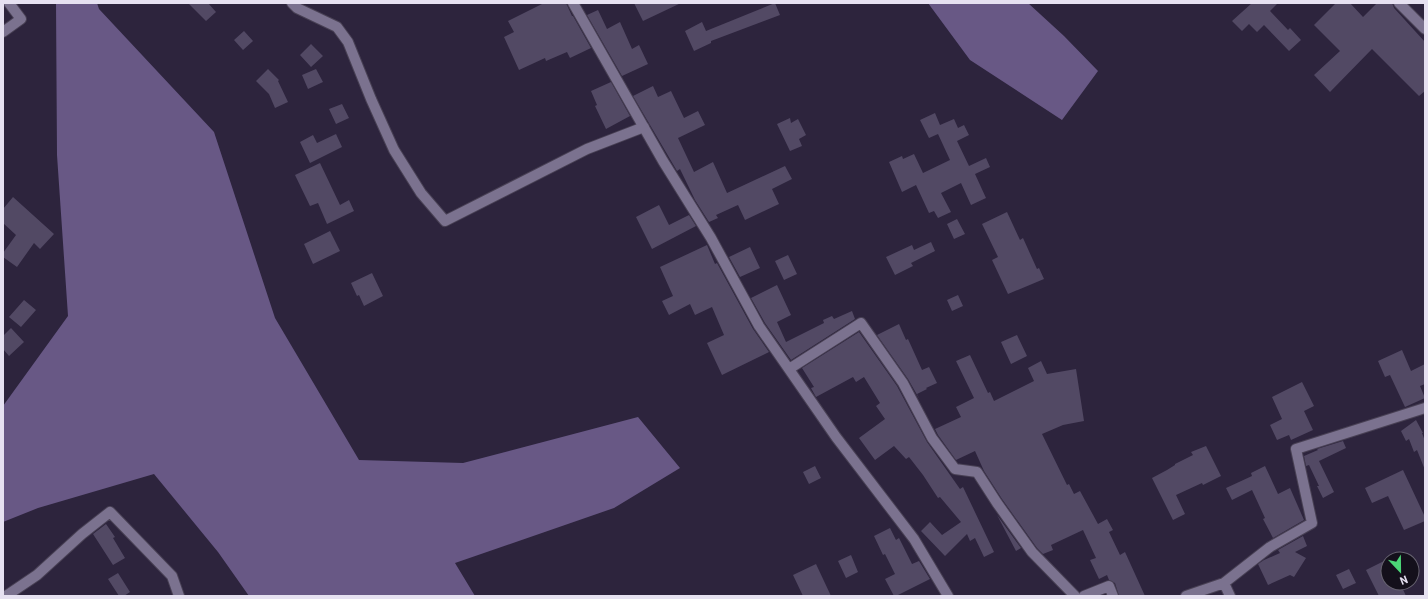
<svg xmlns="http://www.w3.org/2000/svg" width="1428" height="599" viewBox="0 0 1428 599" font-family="Barlow,sans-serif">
<rect width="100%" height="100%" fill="#2d243d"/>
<!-- water -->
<path fill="#685885" d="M56,3h41l2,6 115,123 61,186 84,142 104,3 175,-46 42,51 -66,40 -159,55 20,33h-226l-31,-44 -64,-78 -116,34 -35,14v-116l65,-90 -11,-161z
M928,3h100l36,33 34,35 -36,49 -92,-60z"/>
<!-- building -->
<path fill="#524964" d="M188,3h20l8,9 -10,9z
M544,3h22l6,13h1l18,32 -21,10 -3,-6 -21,9 -1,-3 -26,12 -15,-33 10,-5 -6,-11z
M634,3h47l-38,18z
M775,3l5,12 -69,26v2l-17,8 -9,-20 17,-9 4,9z
M1252,3h26l-8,8 18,19 2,-2 11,12 -12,11 -25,-26 -7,7 -8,-8 -7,7 -10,-10z
M1336,3h14l13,14 14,-14h15l2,5 31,34v49l-6,5 -47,-47 -42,43 -16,-17 26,-24 -26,-26z
M598,10l9,19 13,-7 12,27 7,-4 9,19 -26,12 -35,-61z
M244,31l9,10 -10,9 -9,-10z
M311,44l12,12 -12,11 -11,-12z
M268,69l11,11 -1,1 10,21 -13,6 -6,-14 -13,-13z
M316,69l7,13 -15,7 -6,-14z
M611,82l19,34 -24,13 -11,-23 2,-1 -6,-14z
M653,86l5,11 13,-6 13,27 14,-7 7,14 -27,13 16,34 19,-10 14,31 58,-27 7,13 -20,10 7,15 -34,16 -7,-15 -22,10 2,3 -9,4 -14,-22 -15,-31 -3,2 -44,-75z
M342,104l7,14 -13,6 -7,-15z
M935,113l5,12 14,-6 4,9 6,-3 5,10 -12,6 12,25 17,-8 4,9 -15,7 11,24 -15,7 -10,-22 -20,10 10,19 -13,6 -4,-7 -5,2 -13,-28 -14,7 -13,-30 13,-6 1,3 11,-5 9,19 27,-13 -12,-26 -9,4 -9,-18z
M790,118l1,5 7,-4 8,16 -7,4 3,7 -12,5 -13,-27z
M336,134l6,13 -32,16 -10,-21 13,-7 4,8z
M320,163l20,42 9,-5 5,11 -27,13 -9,-21 -8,3 -15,-31z
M13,197l41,37 -14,15 -6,-6 -17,24 -14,-10v-4l13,-18 -13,-12v-14z
M659,205l10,20 20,-10 7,11 -44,23 -16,-32z
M1007,212l13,28 3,-2 14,31 2,-1 5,11 -36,15 -16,-34 6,-3 -16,-33z
M957,219l8,15 -11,5 -7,-15z
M330,231l10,20 -27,13 -9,-20z
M931,242l4,9 -24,12 2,3 -18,9 -9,-18 26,-12 2,5z
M707,245l8,19 2,-1 36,66 16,23 -47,23 -15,-32 17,-8 -12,-28 -17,8 -5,-11 -21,11 -7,-14 11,-5 -13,-29z
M750,247l10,21 -20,9 -11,-20z
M788,255l9,19 -13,6 -9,-19z
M372,273l11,23 -19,10 -5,-11 -2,1 -6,-13z
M777,285l14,30 -14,7 9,20 38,-19 -1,-3 9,-4 2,3 18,-8 3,8 -64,41 -26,-37 -14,-25z
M958,295l5,11 -11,5 -5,-11z
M24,300l12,10 -15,17 -12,-10z
M899,324l7,16 2,-1 14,31 7,-3 8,16 -11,5 1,1 -10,5 3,6 -12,-21 -31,-44z
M11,328l13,14 -15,14 -6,-7v-13z
M859,332l38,54 30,56 33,47 3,-2 31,65 -10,5 -9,-19 -5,3 -3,-7 -22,22 -24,-25 9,-9 12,13 19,-13 -21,-25 -2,1 -15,-23 -14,-18 -3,2 -12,-13 -19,14 -16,-22 26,-19 -9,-13 4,-3 -16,-26 -8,5 -3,-5 -37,20 -5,-9 3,-1 -12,-19z
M1017,335l10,21 -16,8 -10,-22z
M1402,350l9,21 14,-7v20l-5,2 5,12 -20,9 -15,-32 -5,2 -7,-16z
M970,355l18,38 2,-1 4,9 40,-20 -6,-13 13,-7 6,13 29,-5 8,52 -21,4 -21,9 25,51 2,-1 5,10 6,-3 18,33 9,-5 6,11 -4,2 11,23 5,-3 20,44h-26l-4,-13 -6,-3 -2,-5 -8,4 -9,-19 6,-2 -13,-28 -32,15 2,5 -10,4 -6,-6 -35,-49 -18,-28 -9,-20 -19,9 -18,-25 -3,-6 26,-12 -5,-10 18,-9 -18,-37z
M1302,382l12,24 -10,5 9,19 -22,10 -2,-5 -12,5 -7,-15 12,-6 -10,-22z
M1416,420l7,13h-1l3,8v29l-8,-20 -3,2 -5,-13 -3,2 -5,-10z
M1343,441l3,7 -27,13 15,31 -11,6 -6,-12h2l-10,-21 -3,1 -2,-10 14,-6 -1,-1z
M1206,446l15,30 -18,9 -1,-2 -26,12 9,19 -12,6 -21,-42 15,-8 8,-5v-1l18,-9 -2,-3z
M815,466l6,12 -12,6 -6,-12z
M1265,466l13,28 12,-6 14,32 -31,18 -10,-19 2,-1 -13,-28 -20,10 -6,-12 26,-12 -1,-3z
M1403,470l22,47v4l-21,9 -16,-34 -16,7 -7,-15z
M997,515l24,33 -5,3z
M106,524l9,13 -2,1 12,20 -12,7 -20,-31z
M890,528l6,12 3,-2 13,26 7,-3 11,18 -34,17h-2l-9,-17 10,-5 -10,-20 -2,1 -9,-19z
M1303,536l4,10 -12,6 11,6 -12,19 -4,-2 -22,10 -10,-21 6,-4 16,-7 -2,-3z
M851,555l7,17 -12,6 -8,-17z
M1388,559v24h12l6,13h-27l-13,-26z
M816,564l15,32h-28l-10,-21z
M1349,569l7,14 -13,6 -7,-14z
M118,573l12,19 -6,4h-5l-11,-17z"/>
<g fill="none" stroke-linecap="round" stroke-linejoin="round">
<!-- minor casing -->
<g stroke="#484054" stroke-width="12">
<path id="minor" d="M292,3l5,5 40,19 11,15 23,57 23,51 27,43 24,28 142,-72 57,-22
M573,3l90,158 48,77 48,88 77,111 78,102 34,57
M1399,3l26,26
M3,32l18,-13 -12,-16
M789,369l72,-46 42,60 29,55 23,31 22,3 20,31 35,49 43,44
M6,596l31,-21 45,-41 28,-22 62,64 7,20
M1084,596l25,-10 4,10
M1186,596l38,-13
M1230,596l-6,-13 46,-36 42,-24 -16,-74 129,-41"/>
</g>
<!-- minor -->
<use href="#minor" stroke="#7b728f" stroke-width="10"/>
</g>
<!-- border -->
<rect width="1428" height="599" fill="none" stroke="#e6e1f1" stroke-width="8"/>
<!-- north arrow -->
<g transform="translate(1400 571) rotate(158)"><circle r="19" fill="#14101b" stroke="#686471"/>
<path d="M0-3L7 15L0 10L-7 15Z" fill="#4cd677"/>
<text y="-6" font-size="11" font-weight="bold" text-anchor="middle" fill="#e6e1f1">N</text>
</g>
</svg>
